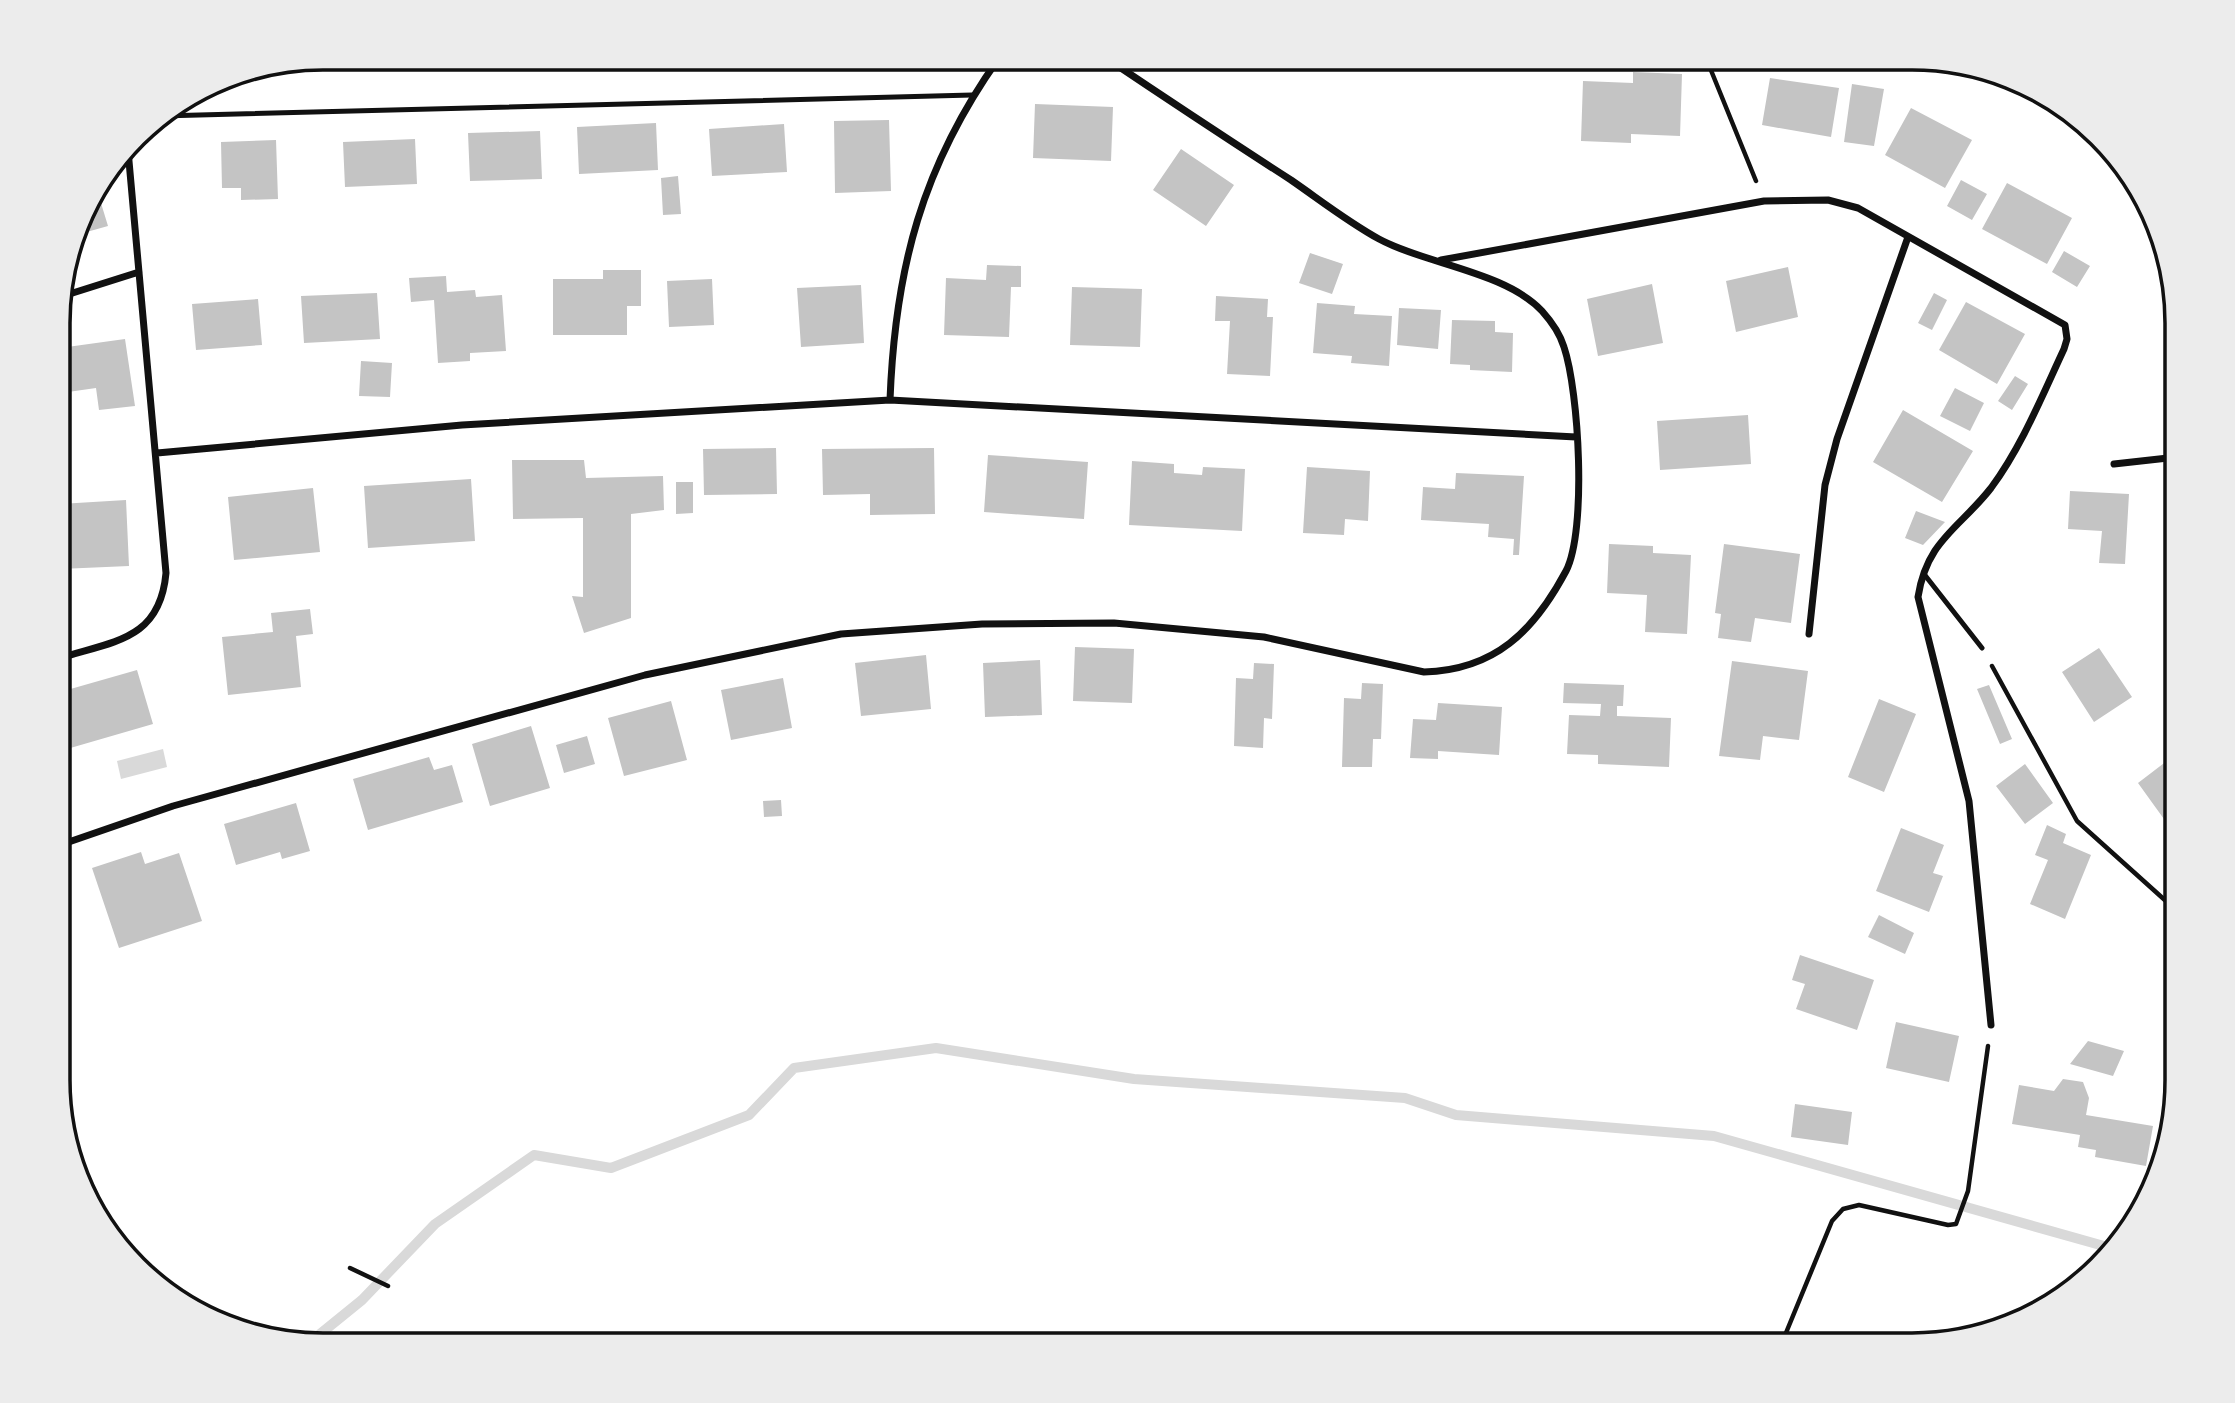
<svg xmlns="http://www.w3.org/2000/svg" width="2235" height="1403" viewBox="0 0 2235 1403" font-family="'Public Sans',sans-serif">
<rect width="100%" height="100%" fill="#fff"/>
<!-- water -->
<path fill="#d9d9d9" d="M163,749l4,18 -46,12 -4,-18z"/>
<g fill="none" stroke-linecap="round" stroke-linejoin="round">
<!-- stream -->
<path stroke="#d9d9d9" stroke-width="10" d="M309,1343l53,-43 73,-76 99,-69 77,13 138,-53 45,-47 142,-20 198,31 271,19 51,17 258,21 397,112"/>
</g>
<!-- building -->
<path fill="#c4c4c4" d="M1204,58h26l-19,11z
M1633,72l49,2 -2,62 -49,-2v9l-50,-2 2,-60 50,2z
M1770,78l69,10 -8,49 -69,-12z
M1852,84l32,5 -10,57 -30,-4z
M1035,104l78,3 -2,54 -78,-3z
M1911,108l61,32 -27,48 -60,-33z
M889,120l2,71 -56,2 -1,-72z
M656,123l2,47 -79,4 -2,-47z
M784,124l3,48 -75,4 -3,-47z
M540,131l2,48 -72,2 -2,-48z
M415,139l2,45 -72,3 -2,-45z
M276,140l2,59 -37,1v-12h-19l-1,-46z
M1181,149l53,36 -28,41 -53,-36z
M678,176l3,38 -18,1 -2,-37z
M1961,180l26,14 -15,26 -25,-14z
M2007,183l65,35 -25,46 -65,-35z
M97,190l11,36 -32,9 9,-30z
M2064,251l26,15 -13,21 -25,-15z
M1310,253l33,11 -11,30 -33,-11z
M987,265l34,1v21h-10l-2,50 -65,-2 2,-57 40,2z
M1788,267l10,50 -62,15 -10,-51z
M603,270h38v36h-14v29h-74v-56h50z
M446,276l1,16 28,-2 1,7 26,-2 4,56 -36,2v8l-32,2 -4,-63 -23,2 -2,-24z
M712,279l2,46 -45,2 -2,-46z
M1652,284l11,59 -65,13 -11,-57z
M861,285l3,58 -63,4 -4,-59z
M1072,287l70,2 -2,58 -70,-2z
M377,293l3,46 -76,4 -3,-47z
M1934,293l13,7 -15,30 -14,-7z
M1216,296l52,3 -1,18h6l-3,59 -43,-2 3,-53h-15z
M258,299l4,46 -66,5 -4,-46z
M1966,302l59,32 -28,50 -58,-34z
M1317,303l38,3 -1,8 38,2 -3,50 -38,-3 1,-7 -39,-3z
M1399,308l42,2 -3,39 -41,-4z
M1452,320l43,1v11l18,1 -1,39 -42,-2v-5l-20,-1z
M125,339l10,67 -36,4 -3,-22 -28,4 -2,-14h-6v-30z
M361,361l31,2 -2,34 -31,-1z
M2015,376l13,8 -16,26 -14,-9z
M1955,388l29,15 -14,28 -30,-15z
M1903,410l70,41 -31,51 -69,-40z
M1748,415l3,49 -91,6 -3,-49z
M776,448l1,46 -73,1 -1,-46z
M934,448l1,66 -65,1v-21l-47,1 -1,-46z
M988,455l100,7 -4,57 -100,-7z
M512,460h72l2,18 77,-2 1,34 -33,4v104l-47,15 -12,-37 11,1v-79l-70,1z
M1132,461l42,3v9l28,2 1,-8 42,2 -3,62 -113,-6z
M1307,467l63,4 -2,50 -23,-2 -1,16 -41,-2z
M1456,473l68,3 -5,79h-6l1,-16 -26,-2 1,-13 -68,-4 2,-33 32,2z
M471,479l4,62 -107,7 -4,-62z
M2168,479h9v33h-11z
M676,482h17v31l-17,1z
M313,488l7,64 -86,8 -6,-63z
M2070,491l59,3 -4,70 -26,-1 3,-32 -34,-2z
M126,500l3,66 -69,3v-65z
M1916,511l29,11 -22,23 -18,-7z
M1609,544l44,2v7l38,2 -4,79 -42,-2 2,-37 -40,-2z
M1724,544l76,10 -9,69 -36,-5 -4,24 -33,-4 3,-24 -6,-1z
M310,609l3,25 -17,2 5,51 -73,8 -6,-58 51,-5 -2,-19z
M1075,647l59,2 -2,54 -59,-2z
M2099,648l33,49 -38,25 -32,-50z
M926,655l5,54 -70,7 -6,-53z
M1040,660l2,55 -57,2 -2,-54z
M1732,661l76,10 -9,69 -36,-4 -3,24 -41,-4z
M1254,663l20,1 -2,55 -8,-1 -1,30 -29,-2 2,-68 17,1z
M137,670l16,54 -93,27v-59z
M783,678l9,50 -61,12 -10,-50z
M1362,683l21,1 -2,55h-8l-1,28h-30l2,-69 17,1z
M1564,683l60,2 -1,21h-6v10l54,2 -2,49 -71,-3v-9l-31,-1 2,-39 31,1 1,-12 -38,-1z
M1989,685l23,54 -12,5 -23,-55z
M1879,699l37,15 -32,78 -36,-15z
M671,701l16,59 -63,16 -16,-58z
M1438,703l64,4 -3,48 -61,-4v8l-28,-1 3,-39 23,1z
M531,726l19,62 -60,18 -18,-62z
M587,736l8,28 -31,9 -8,-28z
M429,757l5,13 18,-5 11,37 -95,28 -15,-51z
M2172,757l5,6v68l-3,2 -36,-50z
M2025,764l28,39 -28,21 -29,-38z
M781,800l1,16 -18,1 -1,-16z
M296,803l14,48 -28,8 -2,-7 -44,13 -12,-41z
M2047,825l19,9 -3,9 28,12 -26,64 -35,-15 18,-44 -13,-5z
M1901,828l43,17 -11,28 10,3 -14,36 -53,-21z
M141,852l4,12 34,-11 23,68 -83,27 -27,-80z
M1879,915l35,18 -9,21 -37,-17z
M1800,955l74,25 -17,50 -61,-21 9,-25 -13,-4z
M1896,1022l63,14 -10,46 -63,-14z
M2088,1041l36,10 -11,25 -43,-12z
M2063,1079l20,3 6,16 -3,17 67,11 -7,40 -51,-9 1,-7 -18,-3 2,-12 -68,-11 7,-39 35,6z
M1795,1104l57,8 -4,33 -57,-8z"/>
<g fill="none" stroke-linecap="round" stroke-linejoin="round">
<!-- path -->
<path stroke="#111" stroke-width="4.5" d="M1706,58l50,123
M1992,666l85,155 100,90
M350,1268l38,18
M1781,1345l51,-124 11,-12 16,-4 89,20 8,-1 12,-33 20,-145"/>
<!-- service -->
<path stroke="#111" stroke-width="5" d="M161,116l811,-21
M1924,574l58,74"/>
<!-- minor -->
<path stroke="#111" stroke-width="7" d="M1441,260l323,-59 64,-1 30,8 207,117 2,14 -3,10c-22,47 -42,97 -73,139 -32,41 -64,52 -73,109l51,204 22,224
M60,297l79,-25
M890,400c5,-131 32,-234 109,-342
M157,453l305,-28 428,-25 686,37
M2114,464l63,-7
M1809,634l16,-149 12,-46 71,-202
M60,658c54,-17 100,-18 106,-85l-38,-423
M60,845l113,-39 472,-131 196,-41 141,-10 132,-1 150,14 160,35c71,-2 110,-41 142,-101 21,-41 13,-179 -2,-224 -4,-13 -13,-26 -22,-36 -36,-39 -117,-47 -163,-72 -31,-17 -59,-39 -88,-59 -62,-40 -124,-81 -185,-122"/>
</g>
<!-- crop -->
<path d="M0 0H2235V1403H0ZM323 70H1912A253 253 0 0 1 2165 323V1080A253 253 0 0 1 1912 1333H323A253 253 0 0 1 70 1080V323A253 253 0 0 1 323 70Z" fill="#ececec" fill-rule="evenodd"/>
<path fill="none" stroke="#111" stroke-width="3.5" d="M323 70H1912A253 253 0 0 1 2165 323V1080A253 253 0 0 1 1912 1333H323A253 253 0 0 1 70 1080V323A253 253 0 0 1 323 70Z"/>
</svg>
